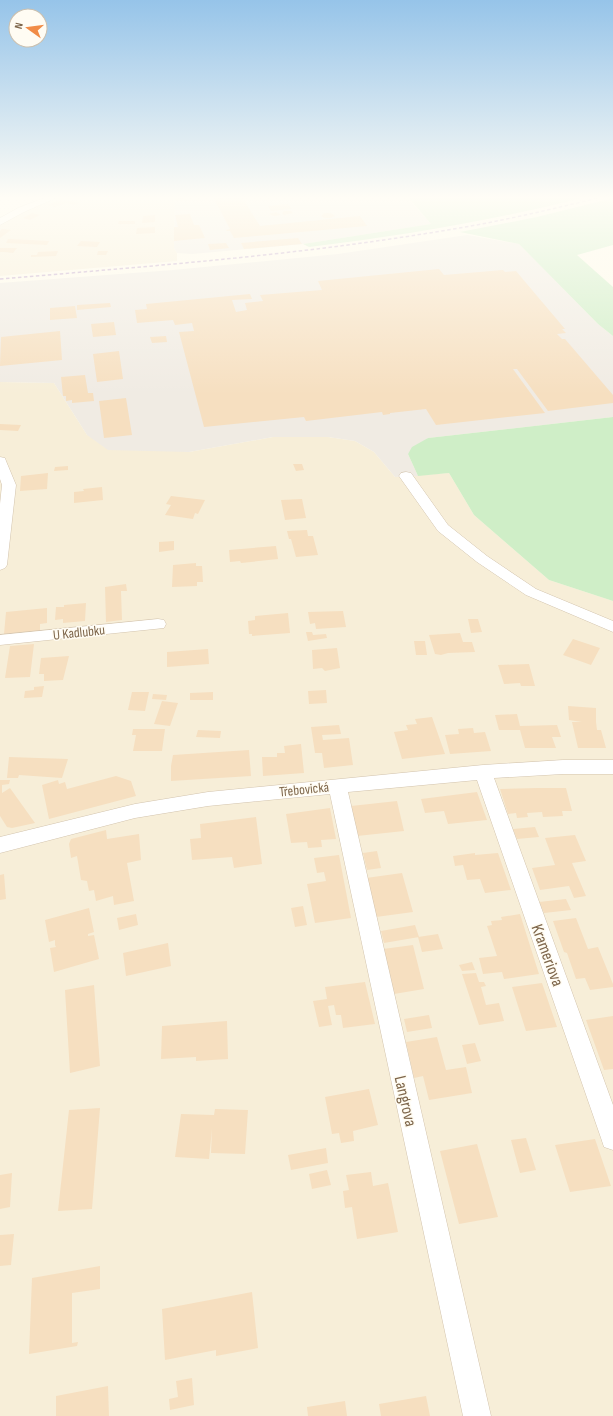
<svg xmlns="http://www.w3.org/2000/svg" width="613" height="1416" viewBox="0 0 613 1416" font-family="'Sofia Sans Condensed',sans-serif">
<rect width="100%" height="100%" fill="#fefaeb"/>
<!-- residential -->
<path fill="#f7eed8" d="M49,197h126l-1,51 3,5v8l-177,15v-56l14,-9z
M0,382l54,1 33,52 102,17 84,-15h55l27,4 19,11 21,25 54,-4 25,42 75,65 64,21v815h-613z"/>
<!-- industrial -->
<path fill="#f0ebe3" d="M175,197h232l24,27 -128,20 -111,10 -15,-1 -3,-5z
M467,235l52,9 79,80 15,12v81l-185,21 -20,16 10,22 -23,1 -21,-25 -19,-11 -27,-4h-55l-84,15 -81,-2 -21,-15 -33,-52 -54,-1v-99l173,-13 165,-16z"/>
<!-- green -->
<path fill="#cfeec7" d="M408,197h178c-91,23 -184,39 -277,50l-6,-3 128,-20z
M613,198v47l-36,10 36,32v49l-15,-12 -79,-80 -59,-12 77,-15z
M613,417v184l-64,-21 -75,-65 -25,-42 -31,3 -10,-22 4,-7 16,-9z"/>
<!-- building -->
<path fill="#f6dfc0" d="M175,197h11v4h-11z
M213,197h39l-9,2 17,27 100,-10 7,10 -133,12 -4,-7h-3l-1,-1 4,-1z
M61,199l18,4 -4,2 -9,-2 -11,4 -7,-2z
M288,204l4,5 -21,2 -3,-5z
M284,211h7l2,2 -9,2 -2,-2z
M276,212l5,3 -7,1 -5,-2z
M32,213l8,2 -10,5 -7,-2z
M324,213h7l4,3 -4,2h-7l-3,-2z
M190,214l4,11h5l6,13 -31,3v-14h4l-3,-12z
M155,215v7l-13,1 1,-7z
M119,221h16v3h-17z
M155,227v6l-19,1 1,-6z
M2,229l9,1 -11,8v-7z
M298,238l4,6 -58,5 -3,-6z
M8,239l22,1 19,1 -2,4 -41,-2z
M81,241l19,1 -3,5 -20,-1z
M226,243l3,5 -19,2 -2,-6z
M0,248h17l-4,5 -9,-1h-4z
M58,251l-2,5 -25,1v-2h6l1,-3z
M98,251h10l-2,4h-9z
M439,269l5,6 59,-5 2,2 11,-1 49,58h-3l4,4 -9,1 5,5h3l48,56v8l-65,8 -31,-42h-4l32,44 -109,12 -10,-16 -36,4v1l-7,1 -1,-3 -76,9 -2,-4 -100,10 -25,-95 15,-1 -2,-8 -17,2 -2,-5 -36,3 -2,-13 12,-1 -1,-5 104,-10 2,5 -20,1 4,12 11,-2 -2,-7 18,-2 -3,-6 62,-5 -4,-9z
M110,303l1,4 -34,3v-5z
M75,306l2,12 -27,2v-12z
M114,322l2,13 -23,2 -2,-13z
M60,331l2,29 -62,6 1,-29z
M166,336l1,6 -15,1 -2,-6z
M119,351l4,28 -26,3 -4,-28z
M85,375l3,18h5l1,8 -22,2v-3l-6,1v-5h-3l-2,-19z
M126,398l6,37 -28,3 -5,-37z
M0,424l21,1 -3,6 -18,-1z
M293,464h9l2,6 -8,1z
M68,466v4l-14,1 1,-4z
M48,473l-1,16 -27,2 1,-15z
M102,487l1,13 -29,3v-11l10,-1 -1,-2z
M171,496l34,4 -7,14 -3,-1 -2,6 -28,-4 6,-10 -5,-1z
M302,499l4,19 -21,2 -4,-20z
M307,530l1,6h5l5,19 -22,2 -5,-18h-2l-2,-8z
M174,541v9l-15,2v-10z
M276,546l2,13 -37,4 -1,-2 -10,1 -1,-12z
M196,563v3h6l1,16h-6v4l-25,1 1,-22z
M126,584l1,7h-6l1,29 -16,2 -1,-35z
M86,603l-1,18 -22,2v-4l-8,1 1,-13h8v-2z
M47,608v15l-7,1v7l-36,3 2,-22z
M343,611l3,16 -30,2 -1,-6 -5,1 -2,-12z
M288,613l2,20 -38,3v-2h-3l-1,-13 7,-1v-4z
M468,619h10l4,13 -11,1z
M306,632h6l1,3 13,-1 1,4 -19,3z
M460,633l3,9h9l3,10 -27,1 -7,2 -6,-1 -6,-19z
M573,639l27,9 -9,17 -28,-10z
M414,641h11l2,14h-11z
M34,644l-4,33 -25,1 5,-32z
M337,648l3,20 -15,3 -3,-3 -9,1 -1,-19z
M208,649l1,15 -42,3v-15z
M69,656l-6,24 -19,1v-7h-5l2,-16z
M529,664l6,22h-14l-1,-3 -16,1 -6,-19z
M44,686l-2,11 -18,1 1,-7 9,-1v-3z
M326,690l1,13 -18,1 -1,-13z
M132,692h17l-4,19 -17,-1z
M213,692v8h-23v-7z
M153,694l14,1 -1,5 -14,-1z
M162,701l16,2 -8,23 -16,-2z
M568,706l28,2v14l1,8h4l5,18h-28l-6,-26h10l-13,-2z
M517,714l3,12 37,-1 4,12h-9l4,11h-31l-5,-18h-21l-4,-15z
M432,717l13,37 -43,5 -8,-27 14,-2 -2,-5 11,-1 -2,-5z
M339,725l2,9 -19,1 1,5 26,-2 4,27 -29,3 -2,-15h-7l-4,-26z
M473,728l1,5 11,-1 6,19 -41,3 -5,-19 14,-1 -1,-5z
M133,729h32l-3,22h-29l3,-16h-4z
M198,730l23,1 -1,7 -24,-1z
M301,744l3,29 -41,3 -1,-19h15v-4h8l-1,-7z
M249,750l2,26 -80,5v-15l2,-11z
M9,757l59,2 -6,19 -43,-3 -1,3h-11z
M116,776l15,5 5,15 -87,23 -7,-34 16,-5 1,4 6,-2 2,7z
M0,780h10l-1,4 -7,1v8l8,-5 25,35 -23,5 -5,-1 -7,-11z
M537,788h29l6,23h-10l1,5 -20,1 -1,-5 -15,1 1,4 -11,1 -1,-5 -8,1 -8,-25z
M477,792l10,28 -39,4 -4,-13 -19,2 -4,-14z
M397,801l7,30 -47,5 -6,-30z
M330,808l6,31 -15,1 1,7 -14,1 -1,-6 -16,1 -5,-29z
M256,817l6,47 -28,4 -2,-11 -40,3 -2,-21 11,-1 -1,-14z
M535,827l4,10 -22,2 -4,-10z
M106,830l1,9 32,-5 2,26 -14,3 7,38 -20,4 -1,-9 -17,5 -2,-11 -5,1 -2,-10 -6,-1 -4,-24 -6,2 -2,-14 2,-5z
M575,835l11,26 -14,2 14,33 -12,2 -5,-12 -29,4 -8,-22 23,-3 -10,-27z
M377,851l4,17 -14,2 -4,-17z
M475,853v2l23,-2 13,37 -26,3 -5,-14 -13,1 -4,-15 -8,1 -2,-10z
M339,855l12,63 -36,5 -8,-39 19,-3 -2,-9 -7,1 -3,-15z
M402,873l11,39 -37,5 -10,-39z
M4,874l2,25 -6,1v-25z
M566,899l5,11 -27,3 -5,-11z
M303,906l4,19 -12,2 -4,-19z
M89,908l5,24 -6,2v2l6,-1 5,24 -45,13 -4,-24 6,-1 -1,-2v-5l-6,2 -4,-22z
M136,914l2,11 -19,5 -2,-12z
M520,914l19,60 -35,5 -2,-7 -19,2 -4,-16 18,-2 -10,-30 5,-1 -1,-4 11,-1 -1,-3z
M576,918l12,31 10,-2 15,37v3l-23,3 -5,-12 -9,1 -9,-26 -3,-1 -11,-31z
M415,925l4,12 -35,6 -3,-12z
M438,934l5,15 -21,3 -4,-15z
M168,943l3,23 -45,10 -3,-23z
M413,945l11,44 -30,5 -11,-45z
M472,962l3,8 -13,1 -3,-6z
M476,973l3,9h5l2,4 -5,1 5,18 13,-2 5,18 -25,4 -17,-51z
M365,982l10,42 -32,4 -2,-13h-5l-2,-10 -6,1 4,19 -13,2 -6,-26 14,-2 -2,-12z
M542,983l15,44 -31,4 -14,-44z
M94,985l6,81 -30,7 -5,-83z
M429,1015l3,13 -25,4 -3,-13z
M613,1016v53l-9,1 -18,-50z
M227,1021l1,38 -32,2v-4l-35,2 1,-33z
M437,1037l9,33 20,-3 6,26 -43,7 -6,-24 -9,2 -8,-36z
M475,1043l6,18 -14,3 -5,-19z
M369,1089l9,36 -25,6 1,10 -13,2 -2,-10 -7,1 -7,-37z
M100,1108l-8,101 -34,2 11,-101z
M215,1109l33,1 -3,44 -34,-1 1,-24 -3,30 -34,-2 6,-43 33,1z
M526,1138l10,32 -16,3 -9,-33z
M595,1139l16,47 -41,6 -15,-47z
M477,1144l21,73 -39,7 -19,-73z
M326,1148l2,15 -37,7 -3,-15z
M327,1170l4,15 -19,4 -3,-15z
M371,1172l2,14 15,-3 10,49 -41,7 -5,-32 -7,1 -2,-17 6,-1 -3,-15z
M12,1173l-2,34 -10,2v-34z
M14,1234l-3,31 -11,1v-31z
M100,1266v23l-28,4v50l6,-1 -1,4 -48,8 3,-76z
M252,1292l6,56 -42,8v-6l-51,10 -3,-51z
M192,1378l2,27 -24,5 -1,-11 9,-2 -2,-16z
M108,1386l1,30h-53v-20z
M426,1396l4,20h-49l-2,-12z
M345,1401l2,15h-39l-1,-9z"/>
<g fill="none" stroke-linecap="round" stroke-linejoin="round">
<!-- street casing -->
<g stroke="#d3c4ae" stroke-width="1">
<path id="street" d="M47,197h11l-34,15 -24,13v-7l18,-10z
M0,457l5,1 1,3 10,24 -9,80 -2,3 -5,2v-66l2,-19 -2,-6z
M406,472l5,1 37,52 39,31 49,33 77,32v11l-87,-37 -49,-33 -39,-31 -39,-55 2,-3z
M158,619l6,1 2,4 -2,4 -164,17v-10z
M563,760h50v14h-50l-69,4 119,327v45l-9,-3 -3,-9 -124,-358 -129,12 143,624h-28l-133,-622 -122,12 -73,12 -135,35v-16l135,-33 73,-12 275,-27z"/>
</g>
<!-- street -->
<use href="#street" fill="#fff" fill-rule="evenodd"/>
<!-- rail -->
<path stroke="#c1a6cb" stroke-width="1.5" stroke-dasharray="3.5 2.5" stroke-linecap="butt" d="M0,279c151,-13 303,-24 453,-50 50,-8 99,-20 149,-32"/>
</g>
<!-- sky -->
<linearGradient id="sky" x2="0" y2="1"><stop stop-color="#96c4e9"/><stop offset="0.5" stop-color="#fffdf6"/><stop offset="1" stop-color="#fffdf6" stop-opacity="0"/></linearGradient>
<rect width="613" height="395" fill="url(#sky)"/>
<g text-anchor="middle" stroke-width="3" stroke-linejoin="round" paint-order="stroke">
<!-- street labels -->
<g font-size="14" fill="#7d654a" stroke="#fffcf3">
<text transform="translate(79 632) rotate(-6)" y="5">U Kadlubku</text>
<text transform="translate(304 789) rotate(-6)" y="5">Třebovická</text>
</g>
<!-- near-street labels -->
<g font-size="17" fill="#7d654a" stroke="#fffcf3">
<text transform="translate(548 955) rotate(70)" y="6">Krameriova</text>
<text transform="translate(406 1101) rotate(77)" y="6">Langrova</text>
</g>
</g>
<!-- north arrow -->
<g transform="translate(28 28) rotate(284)"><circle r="19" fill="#fffcf3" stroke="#cbc0af"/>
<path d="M0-3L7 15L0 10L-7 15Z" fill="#f18c47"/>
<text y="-6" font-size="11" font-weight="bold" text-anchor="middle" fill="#7d654a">N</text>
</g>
</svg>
